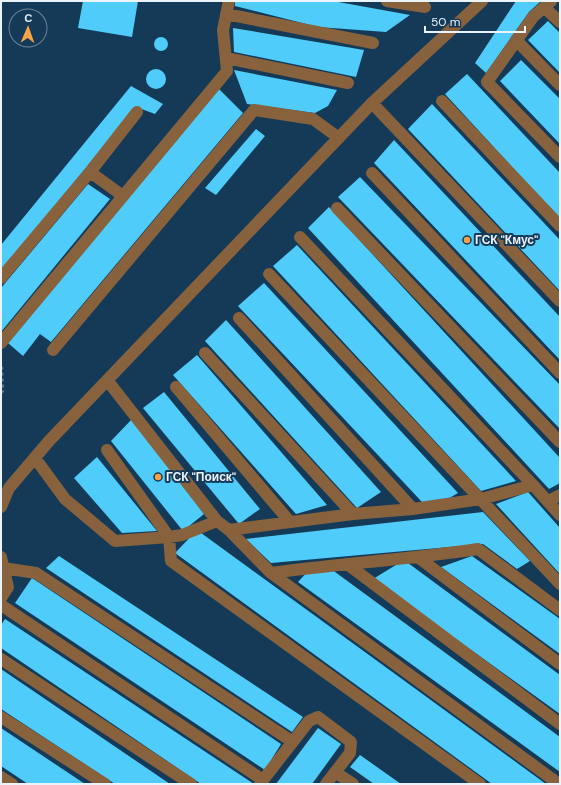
<svg xmlns="http://www.w3.org/2000/svg" width="561" height="785" viewBox="0 0 561 785" font-family="'DM Sans',sans-serif">
<rect width="100%" height="100%" fill="#153a58"/>
<!-- building -->
<path fill="#4fccf9" d="M83,1h55l-6,36 -54,-9z
M235,1h98l77,14 -24,17 -68,-5 -83,-21z
M516,1h25l-12,11 -43,61 -11,-10z
M548,21l12,12v40l-32,-33z
M233,28l131,22 -8,27 -122,-25z
M154 44a7 7 0 1 1 14 0a7 7 0 1 1-14 0Z
M521,60l39,39v45l-60,-63z
M146 79a10 10 0 1 1 20 0a10 10 0 1 1-20 0Z
M234,70l103,20 -9,16 -13,7 -68,-9z
M467,74l93,99v46l-115,-125z
M131,86l32,18 -8,10 -19,-7 -135,164v-26z
M219,89l24,24 -192,229 -11,-8 -17,22 -15,-13z
M432,104l128,136v51l-152,-162z
M256,129l9,7 -49,59 -11,-7z
M394,140l166,177v43l-186,-197z
M360,177l200,208v44l-222,-232z
M88,184l22,15 -109,133v-44z
M329,207l231,251v25l-11,6 -241,-261z
M297,245l219,236 -35,10 -208,-225z
M264,283l194,210 -17,10 -19,-1 -184,-196z
M226,320l155,172 -24,16 -152,-167z
M197,355l130,150 -31,9 -123,-139z
M164,392l96,117 -21,15 -96,-116z
M132,419l72,95 -21,17 -72,-90z
M97,457l60,74 -35,2 -48,-55z
M528,492l32,36v46l-64,-70z
M483,512l47,49 -13,8 -34,-25 -212,19 -25,-24z
M197,530l172,125 177,129h-54l-317,-231z
M59,556l244,161 -11,15 -246,-164z
M472,556l88,63v35l-119,-87z
M404,560l156,115v39l-187,-135z
M331,569l229,168v35l-262,-190 10,-11z
M32,578l249,166 -16,26 -250,-167z
M5,619l249,165h-53l-200,-136v-23z
M1,669l169,115h-55l-114,-75z
M1,728l84,56h-57l-27,-18z
M318,728l23,16 -29,40h-36z
M360,755l41,29h-27l-24,-17z"/>
<g fill="none" stroke-linecap="round" stroke-linejoin="round">
<!-- path -->
<path stroke="#5c788e" stroke-width="2.5" stroke-dasharray="3 3" stroke-linecap="butt" d="M1,367l1,1 1,23 -2,2"/>
<!-- minor -->
<path stroke="#87623d" stroke-width="12" d="M387,1l38,6
M551,1l-18,16 -46,65 73,75
M544,7l16,15
M226,14l147,29
M516,40l44,45
M226,58l122,25
M442,101l118,125
M372,103l188,198
M90,172l33,24
M372,173l188,200
M337,208l223,234
M269,274l291,310
M1,278l89,-106 47,-60
M239,318l174,191
M1,343l226,-272 -4,-41 6,-29
M53,350l201,-240 59,9 26,19
M205,353l148,161
M107,380l110,141
M176,387l114,135
M107,450l62,87 2,24 309,223
M35,458l30,41 50,42 54,-4 13,-2 35,-14 12,9 42,43 288,211
M533,485l27,30
M548,501l12,-6
M1,507l8,-19 40,-47 323,-338 110,-102
M229,530l124,-16 60,-5 68,-10 52,-14 -233,-248
M1,557l7,30 -7,11
M419,558l141,106
M347,564l213,160
M3,568l33,5 257,169
M271,573c69,-9 138,-14 207,-24l82,61
M1,605l262,175 -3,4
M1,659l190,125
M1,717l104,67
M335,772l18,12
M1,777l11,7
M263,780l46,-59 9,-4 33,25 -1,11 -24,31"/>
</g>
<!-- markers -->
<g fill="#f5a345" stroke="#153a58" stroke-width="1.5">
<circle cx="467" cy="240" r="4"/>
<circle cx="158" cy="477" r="4"/>
</g>
<g text-anchor="middle" stroke-width="4" stroke-linejoin="round" paint-order="stroke">
<!-- poi labels -->
<g font-size="12" font-weight="bold" fill="#ebf4fb" stroke="#153a58" text-anchor="start">
<text x="475" y="244">ГСК "Кмус"</text>
<text x="166" y="481">ГСК "Поиск"</text>
</g>
</g>
<!-- border -->
<rect width="561" height="785" fill="none" stroke="#ebf4fb" stroke-width="4"/>
<!-- north arrow -->
<g transform="translate(28 28) rotate(2)"><circle r="19" fill="#153a58" stroke="#6b8499"/>
<path d="M0-3L7 15L0 10L-7 15Z" fill="#f5a345"/>
<text y="-6" font-size="11" font-weight="bold" text-anchor="middle" fill="#ebf4fb">С</text>
</g>
<!-- scale -->
<path d="M425 26v6h100v-6" fill="none" stroke="#ebf4fb" stroke-width="2"/>
<text x="431" y="26" font-size="12" fill="#ebf4fb" stroke="#153a58" stroke-width="3" paint-order="stroke">50 m</text>
</svg>
